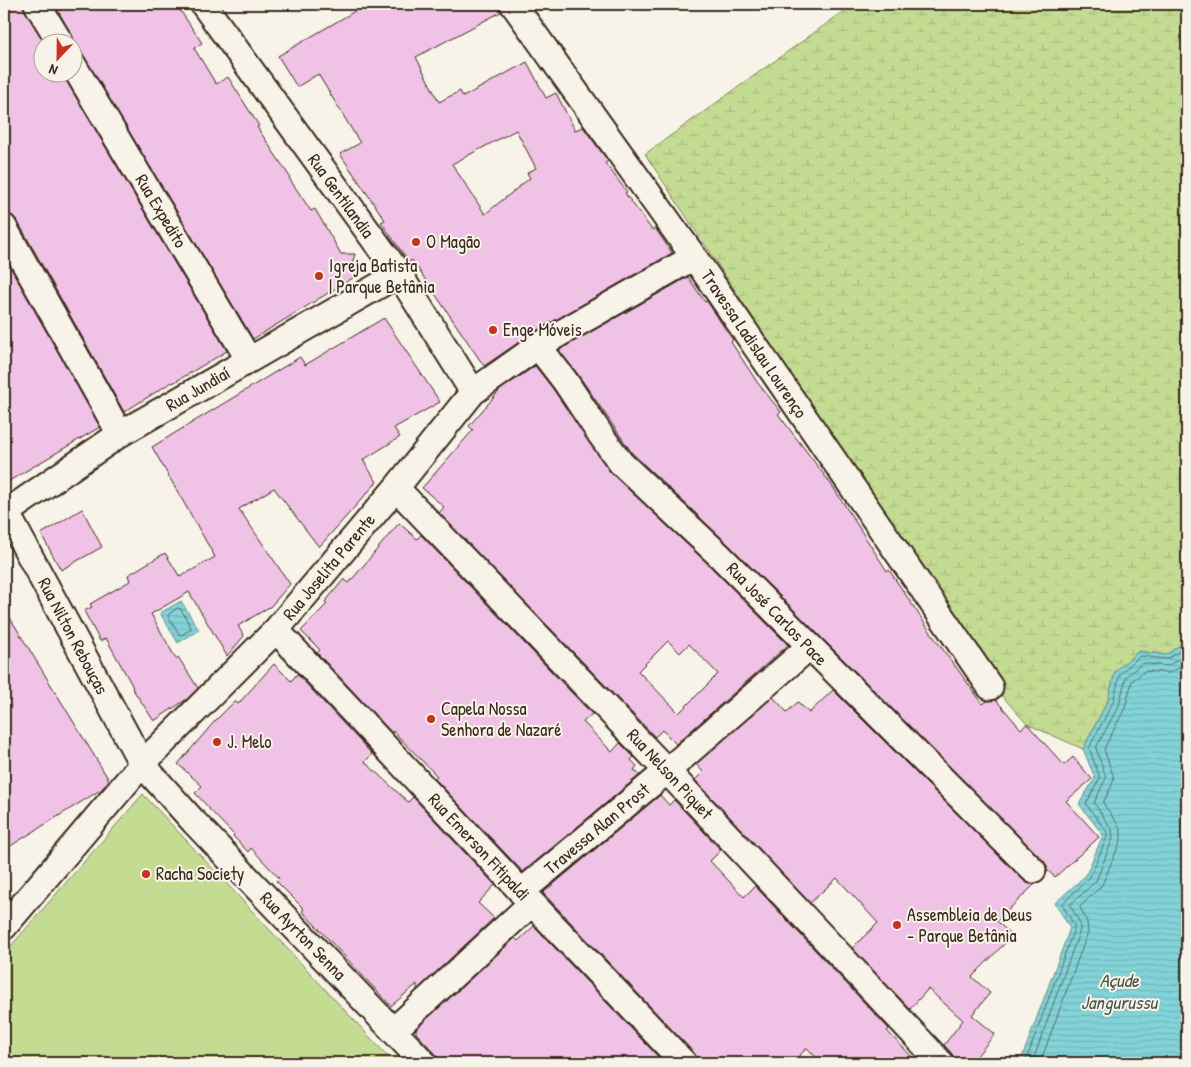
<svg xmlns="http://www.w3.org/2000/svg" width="1191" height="1067" viewBox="0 0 1191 1067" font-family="'Patrick Hand',sans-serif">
<defs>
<pattern id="wetland-marsh" width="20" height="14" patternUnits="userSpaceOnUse" patternTransform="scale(1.25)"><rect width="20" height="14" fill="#c3dc92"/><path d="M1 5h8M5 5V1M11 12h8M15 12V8" fill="none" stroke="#a8bd7d"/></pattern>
<pattern id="water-rules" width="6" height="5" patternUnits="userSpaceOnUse" patternTransform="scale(1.25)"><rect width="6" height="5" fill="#82d4d9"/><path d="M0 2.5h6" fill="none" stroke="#71b6ba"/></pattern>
</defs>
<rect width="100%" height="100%" fill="#f7f3e8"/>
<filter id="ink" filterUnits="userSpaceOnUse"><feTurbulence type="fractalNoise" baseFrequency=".02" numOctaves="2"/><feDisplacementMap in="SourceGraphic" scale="10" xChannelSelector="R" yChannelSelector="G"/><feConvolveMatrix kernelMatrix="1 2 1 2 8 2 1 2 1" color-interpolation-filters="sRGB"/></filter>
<g filter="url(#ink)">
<!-- wetland -->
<path fill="url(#wetland-marsh)" stroke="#7f8358" d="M854,4h319l14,16v620l-21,15 -27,-4 -24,20 -7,29 -25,49 -56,-25 -24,-27 -358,-543z"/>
<!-- pitch -->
<path fill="#c3dc92" stroke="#7f8358" d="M143,794l251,269h-390v-109z"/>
<!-- water -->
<path fill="url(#water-rules)" stroke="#66908e" d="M181,601l18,29 -21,13 -18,-30z
M1187,640v423h-167l50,-135 -15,-25 31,-28 17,-40 -24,-31 16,-26 -12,-29 25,-49 7,-29 24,-20 27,4z"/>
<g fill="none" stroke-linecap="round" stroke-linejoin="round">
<!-- shore -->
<path stroke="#576e69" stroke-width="1" d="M178,608l3,1 10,19 -1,2 -9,5 -2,-1 -11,-18 1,-2z
M1025,1063l49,-134v-4l-12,-21 28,-27 17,-40v-5l-21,-28 14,-26 -11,-30 24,-46 7,-28 20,-18 27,3 20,-13
M1032,1063l48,-133v-7l-10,-18 26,-24 17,-43 -1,-8 -18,-27 12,-25 -10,-30 23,-43 7,-28 16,-14 26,3 19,-13
M1040,1063l48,-131 -1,-10 -7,-15 22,-22 19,-45v-8l-2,-6 -16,-23 9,-18 2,-7 -10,-29 21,-41 7,-27 13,-10 25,2 17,-10"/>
</g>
<!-- building -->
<path fill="#f0c2e5" stroke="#3b2a1e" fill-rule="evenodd" d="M14,4h9l2,7 19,31 -2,30h19l166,279 -54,32 -1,-1 -48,30 -107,-192 -7,-6 -6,-11v-193z
M54,4h122l26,39 -8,5 22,36 12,-7 31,49 -2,1 33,50 -1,1 22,33 4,-2 26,45h14l-4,14 5,8 -103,63 -169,-283 -5,-5 -6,-2 1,-7 -2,-7z
M367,4h132l2,8 -85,45 23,45 21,-11 3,6 64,-35 19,36 10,-5 19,37 8,-3 25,34 -3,2 22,29 -2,1 27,37 3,-2 17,25 -141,81 -47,32 -72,-106 -3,2 -28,-40 4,-2 -45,-66 20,-11 -42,-69 -21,13 -19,-31zM516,130l20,38 -9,5 3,5 -45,36 -33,-50z
M4,256l96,171 -96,57z
M688,277l17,25 2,-1 15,23 11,16 -2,2 26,40 24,30 -3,2 53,70 56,87 2,-1 47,70 47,64 4,-3 9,-1 25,29 6,-5 37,41 9,-8 19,22 -26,22 33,36 -44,40 -7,-6 -1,1v-6l-4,-6 -315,-316 -96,-91 -55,-80 -18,-23z
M384,318l56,84 -46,26 6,9 -37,23 14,22 -58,65 -45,-59 -35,21 51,75 -19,22 -33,20 6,10 -17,20 -38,-64 -38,22 25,45 2,-2 20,31 -11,11 -33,22 -22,-33 1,-1 -27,-49 -6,3 -16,-30 8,-4 -2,-3 40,-23 -2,-6 37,-22 15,24 35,-20 -63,-110 148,-90 5,8z
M535,366l18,23 58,84 97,91 80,81 -112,99 -14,-14 -7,7 -216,-224 5,-6 -22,-19 51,-58 -4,-4 25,-29 6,-7zM668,641l12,12 9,-9 29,30 -39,39 -41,-42z
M82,509l20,38 -41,23 -20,-36z
M399,523l18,16 4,-4 171,179 -9,8 29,30 8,-9 14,14 -3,3 6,6 -3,4 6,5 -117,97 -89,-94 3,-2 -44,-45 -1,2 -75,-80 3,-3 -19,-19 26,-27 -2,-2 19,-23 5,4z
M4,608l105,172 -7,9 -98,61z
M274,664l17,17 6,-7 75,80 -7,8 43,40 5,-5 82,88 -17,18 16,15 -77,72v-6l-26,22 -89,-95 2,-2 -28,-28 3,-3 -28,-30 -3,4 -15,-16 1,-1 -25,-26v-1l-14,-15 7,-7 -24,-22 37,-43 20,-20 3,3z
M833,690l190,190 6,4h6l-38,37 15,15 -40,41 18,16 -18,22 23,19 -24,29h-16l-3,-9 -8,-9 19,-25 -35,-31 -18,20 -58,-61 26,-25 -41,-45 -27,25 -115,-123 8,-8 -7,-8 77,-67 14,15 11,-10 11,11z
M660,795l9,10 5,-5 47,50 -11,11 34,36 11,-11 134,143 -2,2 31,32h-96l-15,-15 -15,15h-94l-4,-10 -151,-160z
M534,926l130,137h-226l-3,-10 -19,-20v-4l99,-91 3,3z"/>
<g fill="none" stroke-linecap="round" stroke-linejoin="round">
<!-- street casing -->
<g stroke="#3b2a1e" stroke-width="29">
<path id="street" d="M37,4l23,38
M203,4l196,270 74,118
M513,4l181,253 296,430
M72,63l177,297
M4,227l116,207
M538,346l27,35 35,53 21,29 97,91 315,316
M396,488l271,283 274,292
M4,508l138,256 52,58 230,241
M4,514l116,-80 279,-160
M276,630l256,273 152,160
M521,892l146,-121 142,-124
M4,927l138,-163 134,-134 120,-142 77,-96 65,-46 156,-89
M394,1030l138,-127"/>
</g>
<!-- street -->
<use href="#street" stroke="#f7f3e8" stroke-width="25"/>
</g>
</g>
<!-- markers -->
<g fill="#c8321e" stroke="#f7f3e8" stroke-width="2">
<circle cx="416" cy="242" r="5"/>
<circle cx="319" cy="276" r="5"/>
<circle cx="493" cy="330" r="5"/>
<circle cx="431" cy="719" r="5"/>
<circle cx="217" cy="742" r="5"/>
<circle cx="146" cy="874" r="5"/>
<circle cx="897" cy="925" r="5"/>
</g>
<g text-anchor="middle" stroke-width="4" stroke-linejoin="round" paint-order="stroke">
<!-- street labels -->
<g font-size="18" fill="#3b2a1e" stroke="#f7f3e8">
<text transform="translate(341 196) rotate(54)" y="6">Rua Gentilandia</text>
<text transform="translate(161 211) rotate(59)" y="6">Rua Expedito</text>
<text transform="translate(754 344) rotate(56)" y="6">Travessa Ladislau Lourenço</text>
<text transform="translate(198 389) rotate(-30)" y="6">Rua Jundiaí</text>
<text transform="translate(329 567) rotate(-50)" y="6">Rua Joselita Parente</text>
<text transform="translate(777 614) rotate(46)" y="6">Rua José Carlos Pace</text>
<text transform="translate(73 636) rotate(62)" y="6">Rua Nilton Rebouças</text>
<text transform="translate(670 774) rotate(47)" y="6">Rua Nelson Piquet</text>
<text transform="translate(597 829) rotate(-40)" y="6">Travessa Alan Prost</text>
<text transform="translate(479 847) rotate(47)" y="6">Rua Emerson Fitipaldi</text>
<text transform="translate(303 936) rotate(46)" y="6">Rua Ayrton Senna</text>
</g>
<!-- poi labels -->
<g font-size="18" fill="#3b2a1e" stroke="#f7f3e8" text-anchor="start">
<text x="426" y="248">O Magão</text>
<text x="329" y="272">Igreja Batista<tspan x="329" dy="21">| Parque Betânia</tspan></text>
<text x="503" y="336">Enge Móveis</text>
<text x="441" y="715">Capela Nossa<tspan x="441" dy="21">Senhora de Nazaré</tspan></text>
<text x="227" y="748">J. Melo</text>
<text x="156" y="880">Racha Society</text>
<text x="907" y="921">Assembleia de Deus<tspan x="907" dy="21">- Parque Betânia</tspan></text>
</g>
<!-- water labels -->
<g font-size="19" font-style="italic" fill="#4d544d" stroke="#f7f3e8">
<text x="1119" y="987">Açude<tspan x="1119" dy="22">Jangurussu</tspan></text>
</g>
</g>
<!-- margin -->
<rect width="1191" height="1067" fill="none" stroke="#f7f3e8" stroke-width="20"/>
<rect x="10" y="10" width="1171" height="1047" fill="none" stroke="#3b2a1e" stroke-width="2" filter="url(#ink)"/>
<!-- north arrow -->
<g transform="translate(58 58) rotate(202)"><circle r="24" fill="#f7f3e8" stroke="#aca397"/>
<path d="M0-4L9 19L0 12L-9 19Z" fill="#c8321e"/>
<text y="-8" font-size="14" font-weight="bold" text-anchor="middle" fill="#3b2a1e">N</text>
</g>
</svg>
